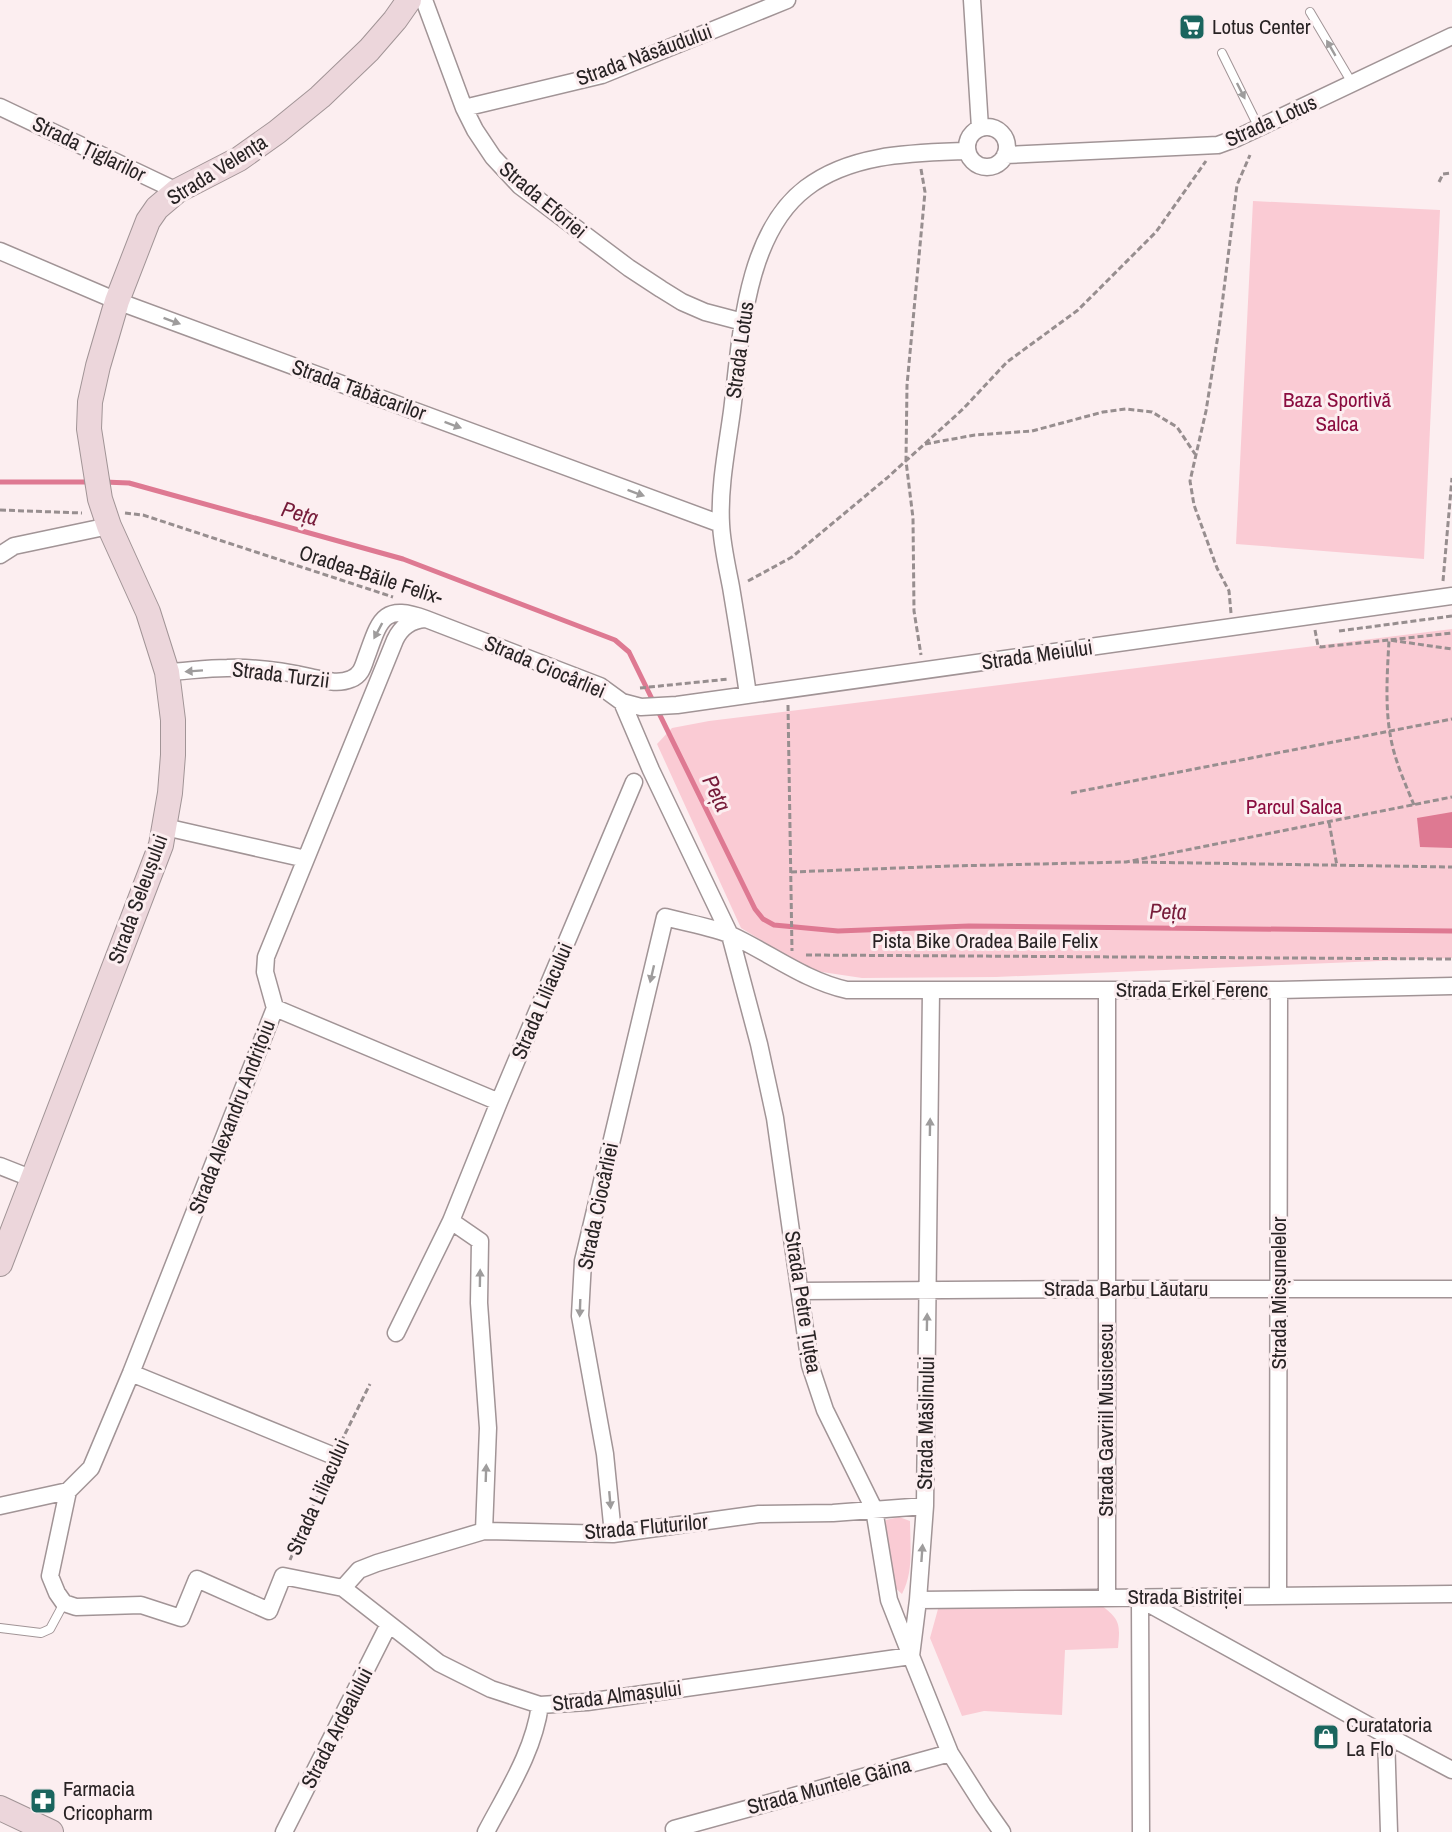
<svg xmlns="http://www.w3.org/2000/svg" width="1452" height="1832" viewBox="0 0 1452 1832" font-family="'Archivo Narrow',sans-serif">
<rect width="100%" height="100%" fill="#fceef0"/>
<!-- green -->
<path fill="#facbd4" d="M1253,201l187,9 -16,349 -188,-15z
M1452,629v329l-456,19 -134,1 -40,-6 -22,-8 -59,-36 -84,-184 15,-16 37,-7z
M899,1517l11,4c0,25 4,50 -8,73l-8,-7 -11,-59 3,-8z
M1101,1605c20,15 19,20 17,43l-53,2 -3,65 -78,-4 -22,5 -32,-78 8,-29z"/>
<!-- water -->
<path fill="#de7992" d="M1452,812v36l-32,-1 -3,-29z"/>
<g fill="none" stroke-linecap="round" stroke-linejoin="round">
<!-- stream -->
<path stroke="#de7992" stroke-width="5" d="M0,482h91
M104,482l25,1 274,76 212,81 14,12 126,257 8,10 11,6 64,6 131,-5 483,5"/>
<!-- lane casing -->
<g stroke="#a19496" stroke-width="10">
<path id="lane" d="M1310,12l42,71
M1222,53l37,75
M0,1628l41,5 9,-4 14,-26"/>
</g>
<!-- street casing -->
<g stroke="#a19496" stroke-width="19">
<path id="street" d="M424,0l40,108 11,22 18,27 27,29 109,82 32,21 21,13 23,10 38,10
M972,0l8,128
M0,107l177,84
M464,108l138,-33 185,-75
M967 147a20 20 0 1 1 40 0a20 20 0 1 1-40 0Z
M1005,155l213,-10 19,-7 215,-102
M0,251l117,50 604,223
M0,555l14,-9 95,-20
M748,695c-5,-36 -11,-72 -17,-108 -4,-21 -9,-42 -10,-63 -2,-37 6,-76 11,-113 9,-71 12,-176 74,-223 46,-35 107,-35 161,-37
M622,702l19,5 36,-2 775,-109
M165,827l141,32
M931,990l-6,516 -7,94 -7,56 39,97 33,52 19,27
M1107,991v607
M275,1008l224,94
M0,1166l33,13
M451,1221l29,20 -1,62 9,125 -4,103
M800,1291l306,-2h346
M396,1333l55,-112 48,-119 135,-320
M131,1373l203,83
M68,1491l-18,85 7,17 7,10 12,4 65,-2 40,13 16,-39 72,32 14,-35 60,12 96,75 52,26 49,16 47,-3 324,-46 -22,-56 -15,-91 -49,-99 -15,-45 -35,-247 -16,-74 -29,-109 -79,-165 -29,-68 -22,-16 -174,-67c-44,-16 -46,1 -60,39 -3,9 -5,17 -15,21 -14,6 -27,1 -41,-2 -27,-6 -55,-10 -83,-9 -20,0 -40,3 -60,4
M0,1506l68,-15 23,-23 40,-95 144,-365 -10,-36 1,-15 129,-317c6,-13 16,-20 30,-21
M613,1534l-8,-80 -25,-138 3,-55 82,-344c21,6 49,10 68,19 38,18 73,45 114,54h432l173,-4
M343,1588l16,-18 18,-7 107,-32 129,3 146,-20 74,-1 92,-7
M1278,1596l1,-606
M918,1600l534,-6
M1386,1735l3,97
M674,1829l276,-76
M284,1832l105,-208
M486,1832c21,-40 48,-81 54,-127
M1141,1832l-1,-233 246,136 66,35"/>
</g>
<!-- secondary casing -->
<g stroke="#a19496" stroke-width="26">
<path id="secondary" d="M0,1264l161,-419 9,-52 3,-38v-35l-6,-48 -19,-60 -39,-86 -9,-27 -11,-70 1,-27 8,-36 19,-65 31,-80 9,-13 20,-17 62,-32 38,-27 43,-35 49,-47 26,-30 14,-20
M0,1808l51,24"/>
</g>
<!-- path -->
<path stroke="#978e8f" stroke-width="3" stroke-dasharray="6 3" stroke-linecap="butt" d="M921,169l4,23 -18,193 -1,76 7,57 1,93 7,44
M1439,182l4,-8 9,-1
M925,444l50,-9 57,-4 71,-19 23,-3 26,3 25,15 18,27
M0,510l82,3
M125,513l18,2 250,82
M748,581l44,-24 95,-79 76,-69 44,-47 71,-52 78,-78 50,-71
M1443,581l9,-103
M1231,613l-2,-22 -12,-23 -23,-63 -4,-24 16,-70 13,-82 18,-144 13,-30
M1315,630l3,16 3,1 68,-7 63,9
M1339,631l113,-15
M640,688l89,-9
M788,705l4,246
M1071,793l381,-74
M1414,805c-7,-17 -15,-35 -20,-53 -10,-36 -7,-74 -5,-112l63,-7
M1329,822l8,44
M1133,862l319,5
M791,872l160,-6 175,-4 326,-65
M806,955l646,4
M341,1442l29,-58
M290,1560l38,-90"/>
<!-- lane -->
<use href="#lane" stroke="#fff" stroke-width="8"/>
<!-- street -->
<use href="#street" stroke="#fff" stroke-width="16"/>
<!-- secondary -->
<use href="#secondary" stroke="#ecd6db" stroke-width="24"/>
</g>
<!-- one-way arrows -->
<defs><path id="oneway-solid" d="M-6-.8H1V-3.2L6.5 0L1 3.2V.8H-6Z" transform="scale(1.5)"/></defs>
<g fill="#9e9c9c">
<use href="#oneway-solid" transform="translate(1331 48) rotate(-120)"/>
<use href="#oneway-solid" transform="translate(1241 91) rotate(63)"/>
<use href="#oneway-solid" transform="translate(172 321) rotate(20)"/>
<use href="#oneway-solid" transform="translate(453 425) rotate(20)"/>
<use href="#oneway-solid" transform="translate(636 493) rotate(20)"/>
<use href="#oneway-solid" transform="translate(378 631) rotate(118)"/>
<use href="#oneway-solid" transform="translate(194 671) rotate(176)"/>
<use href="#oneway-solid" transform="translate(652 974) rotate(103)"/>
<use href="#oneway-solid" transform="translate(930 1127) rotate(-89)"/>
<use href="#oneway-solid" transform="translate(480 1278) rotate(-89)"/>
<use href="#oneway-solid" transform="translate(580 1308) rotate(92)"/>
<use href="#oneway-solid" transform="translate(927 1322) rotate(-89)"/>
<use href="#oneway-solid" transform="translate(486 1473) rotate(-88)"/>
<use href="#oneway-solid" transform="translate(610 1500) rotate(85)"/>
<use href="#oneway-solid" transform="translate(922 1553) rotate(-86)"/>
</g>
<!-- icons -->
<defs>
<g id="supermarket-square" transform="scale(1.35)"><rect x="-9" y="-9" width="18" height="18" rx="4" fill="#1a655e" stroke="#fceef0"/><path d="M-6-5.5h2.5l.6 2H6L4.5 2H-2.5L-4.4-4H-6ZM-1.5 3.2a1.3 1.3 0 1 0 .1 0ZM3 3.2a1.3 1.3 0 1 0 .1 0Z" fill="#fff"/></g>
<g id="shop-square" transform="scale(1.35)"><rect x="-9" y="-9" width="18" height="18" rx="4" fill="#1a655e" stroke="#fceef0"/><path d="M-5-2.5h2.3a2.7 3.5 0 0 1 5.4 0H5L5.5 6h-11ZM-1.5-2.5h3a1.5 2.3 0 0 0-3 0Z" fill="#fff"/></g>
<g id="pharmacy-square" transform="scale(1.35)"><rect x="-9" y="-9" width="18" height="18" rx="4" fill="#1a655e" stroke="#fceef0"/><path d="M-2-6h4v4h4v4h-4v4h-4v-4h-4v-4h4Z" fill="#fff"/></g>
</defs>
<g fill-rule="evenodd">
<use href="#supermarket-square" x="1192" y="27"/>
<use href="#shop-square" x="1326" y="1737"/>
<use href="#pharmacy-square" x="43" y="1801"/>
</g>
<g text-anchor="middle" stroke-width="6" stroke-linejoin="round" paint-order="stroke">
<!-- poi labels -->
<g font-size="21" fill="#282324" stroke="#fceef0" text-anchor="start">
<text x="1212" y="34">Lotus Center</text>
<text x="1346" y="1732">Curatatoria<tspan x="1346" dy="24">La Flo</tspan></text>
<text x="63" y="1796">Farmacia<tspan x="63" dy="24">Cricopharm</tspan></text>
</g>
<!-- street labels -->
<g font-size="21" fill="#282324" stroke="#fceef0">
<text transform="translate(644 55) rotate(-20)" y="7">Strada Năsăudului</text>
<text transform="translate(1271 121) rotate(-24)" y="7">Strada Lotus</text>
<text transform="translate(89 149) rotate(26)" y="7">Strada Țiglarilor</text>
<text transform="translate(217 170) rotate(-32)" y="7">Strada Velența</text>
<text transform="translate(543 200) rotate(40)" y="7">Strada Eforiei</text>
<text transform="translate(740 350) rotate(-82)" y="7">Strada Lotus</text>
<text transform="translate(359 390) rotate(20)" y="7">Strada Tăbăcarilor</text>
<text transform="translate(371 575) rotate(18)" y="7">Oradea-Băile Felix-</text>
<text transform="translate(1037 655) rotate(-8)" y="7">Strada Meiului</text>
<text transform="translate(545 667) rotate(23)" y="7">Strada Ciocârliei</text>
<text transform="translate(281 675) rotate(7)" y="7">Strada Turzii</text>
<text transform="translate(138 899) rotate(-70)" y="7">Strada Seleușului</text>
<text x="985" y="948">Pista Bike Oradea Baile Felix</text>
<text x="1192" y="997">Strada Erkel Ferenc</text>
<text transform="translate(542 1001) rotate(-67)" y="7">Strada Liliacului</text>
<text transform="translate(232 1117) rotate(-69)" y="7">Strada Alexandru Andrițoiu</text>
<text transform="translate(598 1206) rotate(-78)" y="7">Strada Ciocârliei</text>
<text x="1126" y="1296">Strada Barbu Lăutaru</text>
<text transform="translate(1279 1293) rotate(-90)" y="7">Strada Micșunelelor</text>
<text transform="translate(803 1302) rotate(81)" y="7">Strada Petre Țuțea</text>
<text transform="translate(1106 1420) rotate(-90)" y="7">Strada Gavriil Musicescu</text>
<text transform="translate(926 1423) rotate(-89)" y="7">Strada Măslinului</text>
<text transform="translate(318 1497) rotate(-66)" y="7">Strada Liliacului</text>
<text transform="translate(646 1527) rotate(-5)" y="7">Strada Fluturilor</text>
<text x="1185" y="1604">Strada Bistriței</text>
<text transform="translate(617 1696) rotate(-7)" y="7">Strada Almașului</text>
<text transform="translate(337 1728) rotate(-63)" y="7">Strada Ardealului</text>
<text transform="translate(829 1786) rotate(-15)" y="7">Strada Muntele Găina</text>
</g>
<!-- park labels -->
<g font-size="21" fill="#8a0c3f" stroke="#fceef0">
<text x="1337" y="407">Baza Sportivă<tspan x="1337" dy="24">Salca</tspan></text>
<text x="1294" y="814">Parcul Salca</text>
</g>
<!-- water labels -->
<g font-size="22" font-style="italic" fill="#761b39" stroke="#fceef0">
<text transform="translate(300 513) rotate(16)" y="8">Peța</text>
<text transform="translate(717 793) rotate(64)" y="8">Peța</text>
<text transform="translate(1168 911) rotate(1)" y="8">Peța</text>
</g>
</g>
</svg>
